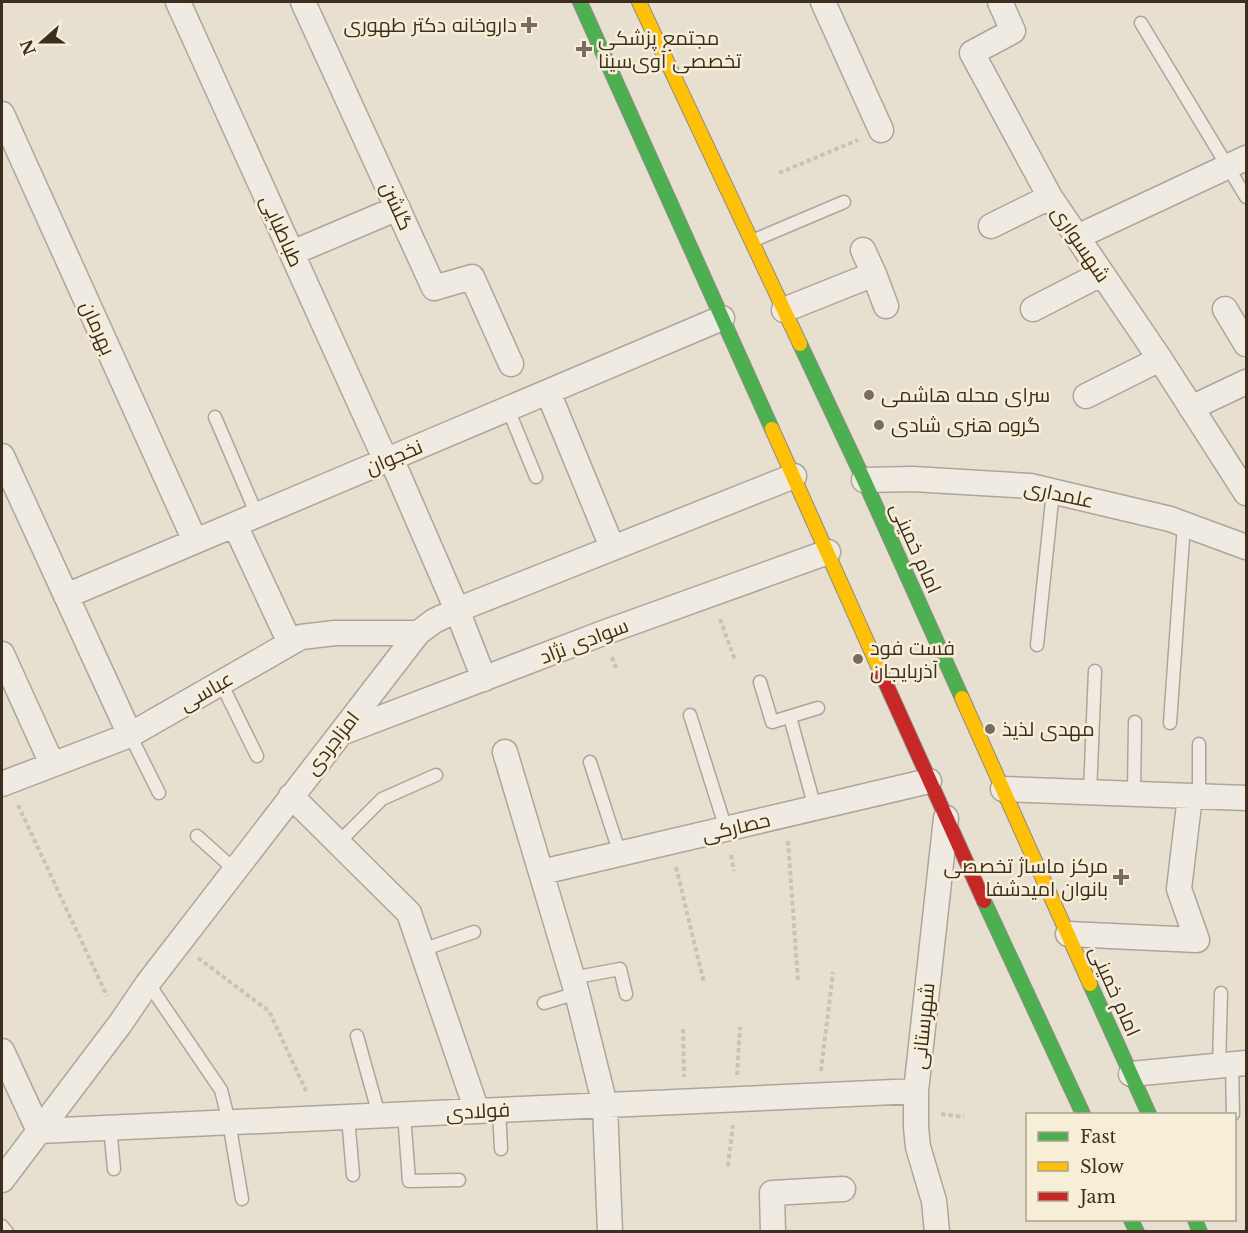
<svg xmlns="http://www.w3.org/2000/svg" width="1248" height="1233" viewBox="0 0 1248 1233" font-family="'Libre Baskerville',Cairo,serif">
<rect width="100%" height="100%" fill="#e7e0d1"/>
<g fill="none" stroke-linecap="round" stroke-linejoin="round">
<!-- lane casing -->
<g stroke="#ada599" stroke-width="15">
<path id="lane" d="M1141,23l105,174
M752,241l92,-39
M508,409l28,68
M215,417l42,98
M1037,645l16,-154
M760,682l12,40 46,-14
M221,683l36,73
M690,715l36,114
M790,717l25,91
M1170,723l14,-199
M130,735l29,58
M1199,744v52
M590,762l30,92
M1090,793l5,-122
M1134,794l1,-72
M197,836l39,35
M338,843l44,-44 54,-24
M422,950l52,-18
M572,978l48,-9 6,25
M148,983l73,107 8,32 13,77
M544,1003l33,-10
M357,1036l22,79
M1232,1065l1,49
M1219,1066l2,-73
M499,1110l2,39
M404,1114l5,67 50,-1
M348,1117l5,58
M110,1127l4,42
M2,1226l5,6"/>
</g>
<!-- street casing -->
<g stroke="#ada599" stroke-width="27">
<path id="street" d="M178,2l208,459
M303,2l131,286 38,-11 39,87
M823,2l58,128
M1000,2l13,29 -41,22 78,144 110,162 86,134
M2,114l193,427
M991,226l59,-29
M1077,237l169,-79
M863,250l11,24
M292,253l106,-45
M1033,309l68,-35
M1225,309l21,35
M784,310l90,-36 12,32
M548,392l64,155
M1086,396l74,-37
M1191,408l55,-26
M2,456l128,279
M391,458l66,152 27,69
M864,480l49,-1 117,7 140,33 76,28
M235,525l55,118
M66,596l656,-278
M2,654l50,110
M341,733l262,-100 225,-81
M505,752l72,241 28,112 5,127
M2,784l128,-49 171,-98 34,-4h83
M1003,789l243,9
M291,796l118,117 68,198
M542,872l387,-91
M1068,934l129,6 -18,-51 11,-93
M2,1051l37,80 877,-40
M1131,1074l115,-11
M2,1180l118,-156 28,-41 270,-350 16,-12 23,-11 337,-134
M773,1232l-1,-39 71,-4
M937,1232l-3,-31 -16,-54 -2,-20v-36l30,-273"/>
</g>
<!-- fast casing -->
<g stroke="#928b80" stroke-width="16">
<path id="fast" d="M580,2l192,427
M800,344l64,136 98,218
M984,901l99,213
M1090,984l59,130
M1131,1220l6,12
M1195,1220l5,12"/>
</g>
<!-- slow casing -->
<g stroke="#928b80" stroke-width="16">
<path id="slow" d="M639,2l161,342
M772,429l110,246
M962,698l128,286"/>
</g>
<!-- jam casing -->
<g stroke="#928b80" stroke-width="16">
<path id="jam" d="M882,675l102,226"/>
</g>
<!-- path -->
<path stroke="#c8c2b9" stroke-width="4" stroke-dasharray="4.5 3" stroke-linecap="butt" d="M779,173l79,-33
M720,619l15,41
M612,657l4,11
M18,805l89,191
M788,841l10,140
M731,855l3,16
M676,867l28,116
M198,958l71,53 38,82
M683,1029l1,48
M821,1071l12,-99
M737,1075l3,-48
M941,1114l23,3
M728,1166l5,-41"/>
<!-- lane -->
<use href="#lane" stroke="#efebe3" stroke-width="12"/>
<!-- street -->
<use href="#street" stroke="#efebe3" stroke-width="24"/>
<!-- fast -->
<use href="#fast" stroke="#4caf50" stroke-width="14"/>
<!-- slow -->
<use href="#slow" stroke="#ffc107" stroke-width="14"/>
<!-- jam -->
<use href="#jam" stroke="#c62828" stroke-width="14"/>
</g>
<!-- markers -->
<g fill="#786c5e" stroke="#f7eed8" stroke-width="2">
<path d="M526 16h6v6h6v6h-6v6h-6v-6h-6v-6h6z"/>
<path d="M581 40h6v6h6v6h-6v6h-6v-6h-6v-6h6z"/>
<circle cx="869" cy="395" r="6"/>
<circle cx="879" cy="425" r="6"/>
<circle cx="858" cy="659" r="6"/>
<circle cx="990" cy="729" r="6"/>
<path d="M1118 868h6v6h6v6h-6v6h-6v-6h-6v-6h6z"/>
</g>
<g text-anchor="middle" stroke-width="5" stroke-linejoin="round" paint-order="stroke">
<!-- poi labels -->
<g font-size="20" fill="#3d2e20" stroke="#f7eed8" text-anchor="start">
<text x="517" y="32" text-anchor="end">داروخانه دکتر طهوری</text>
<text x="598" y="45">مجتمع پزشکی<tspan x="598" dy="23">تخصصی آوی‌سینا</tspan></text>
<text x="881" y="402">سرای محله هاشمی</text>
<text x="891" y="432">گروه هنری شادی</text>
<text x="870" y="655">فست فود<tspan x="870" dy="23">آذربایجان</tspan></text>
<text x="1002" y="736">مهدی لذیذ</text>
<text x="1108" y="873" text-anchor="end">مرکز ماساژ تخصصی<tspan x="1108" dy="23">بانوان امیدشفا</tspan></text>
</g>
<!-- street labels -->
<g font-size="20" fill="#3d2e20" stroke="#f7eed8">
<text transform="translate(397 206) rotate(66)" y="7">گلشن</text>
<text transform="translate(282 231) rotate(66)" y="7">طباطبایی</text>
<text transform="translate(1081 244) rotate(56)" y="7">شهسواری</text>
<text transform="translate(98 328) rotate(66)" y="7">بهرمان</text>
<text transform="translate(394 457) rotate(-23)" y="7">نخجوان</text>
<text transform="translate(1059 494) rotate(12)" y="7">علمداری</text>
<text transform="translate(916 548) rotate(66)" y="7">امام خمینی</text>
<text transform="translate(584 641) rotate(-21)" y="7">سوادی نژاد</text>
<text transform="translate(206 691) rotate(-30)" y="7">عباسی</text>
<text transform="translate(332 743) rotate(-52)" y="7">امزاجردی</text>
<text transform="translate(736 827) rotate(-13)" y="7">حصارکی</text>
<text transform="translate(1115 991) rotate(66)" y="7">امام خمینی</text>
<text transform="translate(923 1026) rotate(-84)" y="7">شهرستانی</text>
<text transform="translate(478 1111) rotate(-3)" y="7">فولادی</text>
</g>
</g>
<!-- border -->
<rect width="1248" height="1233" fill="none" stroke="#3d2e20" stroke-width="6"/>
<!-- legend -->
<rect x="1026" y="1113" width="210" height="108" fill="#f7eed8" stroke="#ada18e" stroke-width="1.5"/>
<rect x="1038" y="1132" width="30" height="9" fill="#4caf50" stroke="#ada18e" stroke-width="1.5"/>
<text x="1080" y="1143" font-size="18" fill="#3d2e20">Fast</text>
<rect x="1038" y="1162" width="30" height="9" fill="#ffc107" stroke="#ada18e" stroke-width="1.5"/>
<text x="1080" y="1173" font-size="18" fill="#3d2e20">Slow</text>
<rect x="1038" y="1192" width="30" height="9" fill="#c62828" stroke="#ada18e" stroke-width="1.5"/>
<text x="1080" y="1203" font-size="18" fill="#3d2e20">Jam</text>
<!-- north arrow -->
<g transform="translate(42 42) rotate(249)" stroke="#f7eed8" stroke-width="4.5" paint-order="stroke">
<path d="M0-4.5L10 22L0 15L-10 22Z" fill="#3d2e20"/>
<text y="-9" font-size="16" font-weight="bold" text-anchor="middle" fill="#3d2e20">N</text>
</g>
</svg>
